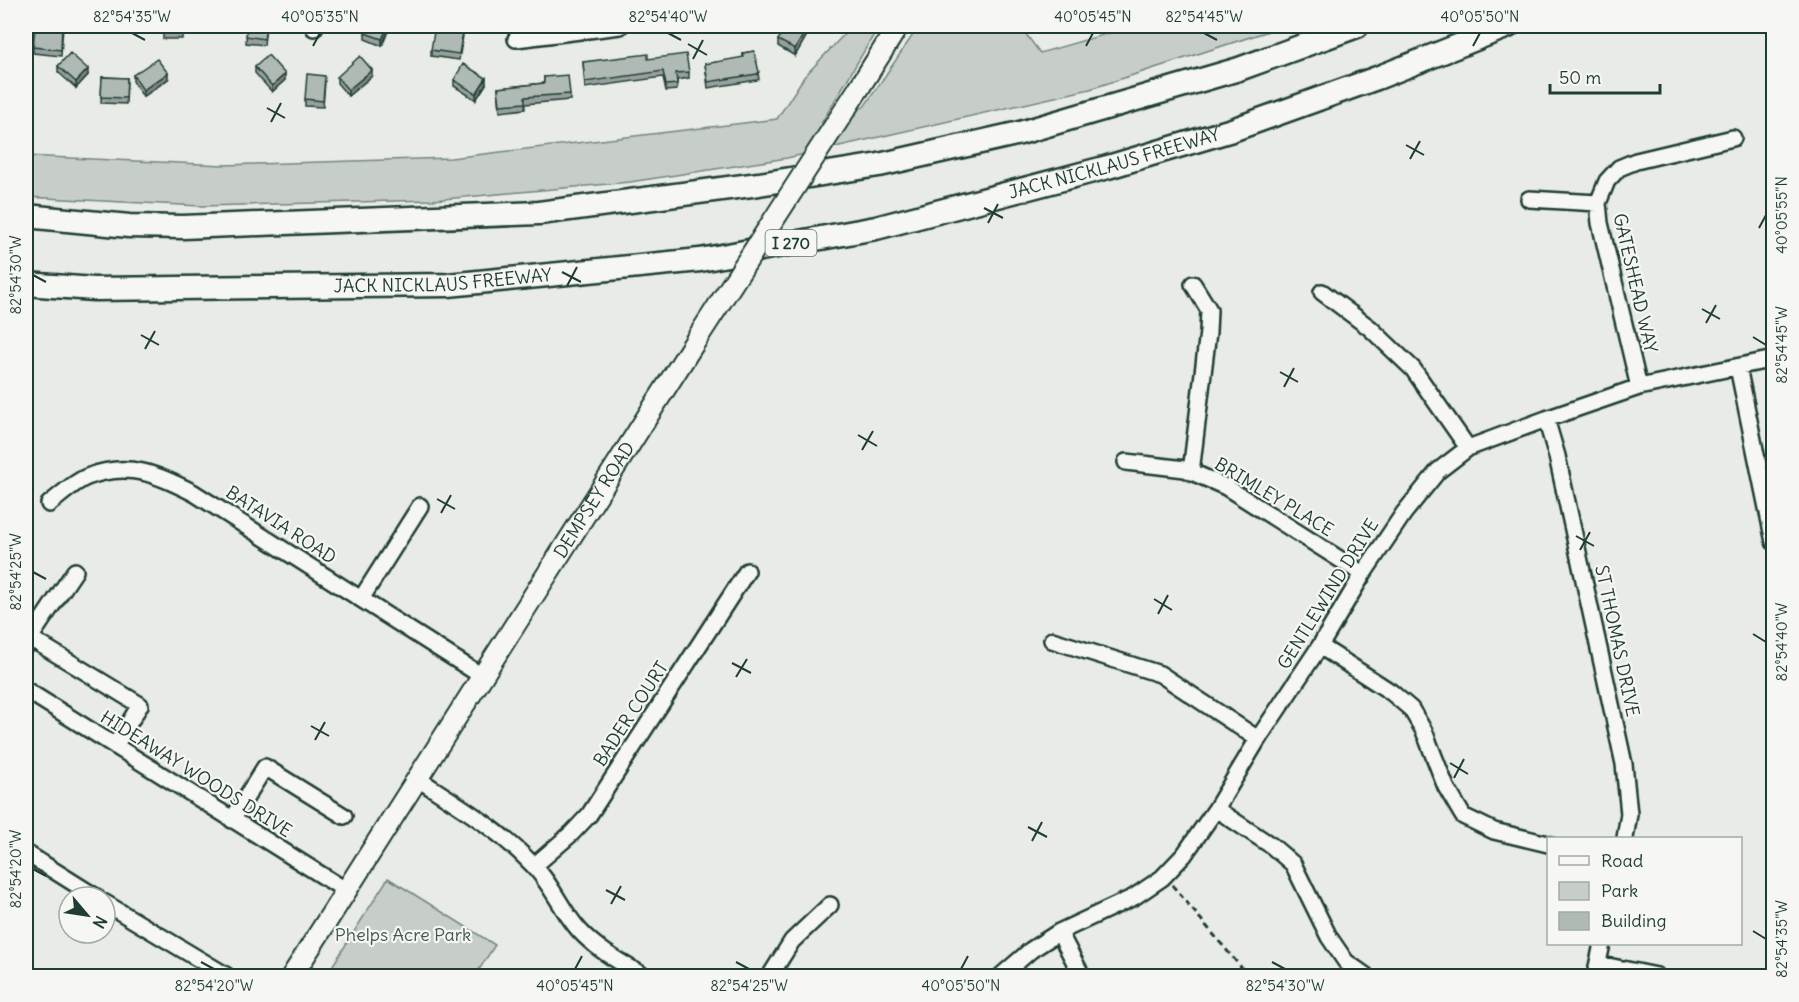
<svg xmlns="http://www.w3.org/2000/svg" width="1799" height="1002" viewBox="0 0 1799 1002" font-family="Delius,sans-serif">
<rect width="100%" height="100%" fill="#e9ebe7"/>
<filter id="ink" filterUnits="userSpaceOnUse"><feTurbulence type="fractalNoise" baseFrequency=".0167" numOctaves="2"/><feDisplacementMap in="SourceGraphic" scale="12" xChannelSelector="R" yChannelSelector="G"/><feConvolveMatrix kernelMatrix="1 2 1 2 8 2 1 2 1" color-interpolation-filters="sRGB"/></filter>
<g filter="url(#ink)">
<!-- green -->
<path fill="#c7cec9" stroke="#73867e" stroke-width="1.5" d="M852,26h27l-57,96 42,-15 55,-81h101l20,27 94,-27h150l-194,63 -303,69 -157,24 -197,18 -232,6 -175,-9v-41l198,9 227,-7 326,-39 27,-42z
M388,878l107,67 -20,31h-149z"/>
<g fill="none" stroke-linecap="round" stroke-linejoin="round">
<!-- minor casing -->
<g stroke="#1f3d34" stroke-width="20">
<path id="minor" d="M314,28l1,-2
M516,39l104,-13
M1529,199l69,4
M1322,292l48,36 43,41 55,79
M1738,367l36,175
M1639,387l-39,-164 -2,-20 9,-22 12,-13 17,-7 97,-23
M1546,419l11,37 67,308 5,50 -4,24
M1126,462l59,7 41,18 137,87
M1191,472l17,-140 1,-22 -16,-26
M49,504c12,-9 25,-22 38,-27 41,-16 70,-3 107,16l288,183
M361,599l59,-93
M30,638l45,-67
M1052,640l108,34 98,65
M26,646l4,-8 110,67 -25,41
M1320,646l71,46 20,17 13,22 22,56 17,29 31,15 54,13
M26,690l321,201
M418,779c40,26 80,50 113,84 20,19 30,47 48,67 17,19 41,32 63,45
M1216,809l56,37 21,18 36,73 17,25 20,14
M232,820l33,-53 79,49
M26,853l70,44
M534,866l38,-33 17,-18 158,-244
M105,903l122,73
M1059,932l23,44
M1598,964l59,12
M770,976l22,-35 38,-36
M1001,976l30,-26 28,-18 75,-35 28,-19 22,-23 32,-46 42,-70 62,-93 43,-72 41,-61 34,-42 30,-23 78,-29 93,-32 135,-28
M1595,976l7,-32"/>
</g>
<!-- major casing -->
<g stroke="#1f3d34" stroke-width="24">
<g id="major">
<path d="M859,88l39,-62"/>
<path id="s1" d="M292,976l404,-636"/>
</g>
</g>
<!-- highway casing -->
<g stroke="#1f3d34" stroke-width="27">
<g id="highway">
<path d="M26,216l103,10 54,1 356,-14 220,-29 120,-19 141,-32 219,-64 118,-43"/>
<path id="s2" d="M26,284l68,5 354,-4 252,-25 176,-32 232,-61 124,-37 145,-52 131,-52"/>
</g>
</g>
<!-- path -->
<path stroke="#1f3d34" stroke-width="3" stroke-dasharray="6 4.5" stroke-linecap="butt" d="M1172,885l73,87 1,4"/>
<!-- minor -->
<use href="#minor" stroke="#f6f6f2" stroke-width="15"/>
<!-- major -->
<use href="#major" stroke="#f6f6f2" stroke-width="20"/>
<!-- highway -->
<use href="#highway" stroke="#f6f6f2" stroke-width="22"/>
<!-- major-bridge casing -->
<g stroke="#1f3d34" stroke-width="24" stroke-linecap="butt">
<path id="major-bridge" d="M696,340l163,-252"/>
</g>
<!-- major-bridge -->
<use href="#major-bridge" stroke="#f6f6f2" stroke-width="20"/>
</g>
<!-- wall -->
<path fill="#97a09c" stroke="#1f3d34" stroke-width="1.5" d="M63,26l-2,30 -28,-3v-6l4,-18z
M163,26h20l-1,13h-19z
M247,26h19l-2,19 -18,-2z
M368,26h22l-8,20 -17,-7v-6z
M807,35l-12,21 -17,-10v-6z
M463,36l-4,24 -28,-4v-6z
M754,51l5,28 -2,1 -49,8 -3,-24 38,-6v-5z
M648,59l41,13v6l-12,2v10l-11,1 -3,-14 -78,11 -2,-26z
M58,66l30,9 -12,13 -18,-16z
M255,67l30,13 -13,12 -17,-19z
M133,75l35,4 -25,18 -10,-16z
M372,76l-24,20 -11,-13v-6z
M102,77l25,1 -1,26 -25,-1z
M544,77l26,17v6l-45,4v5l-25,3 -2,-24 46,-5z
M454,80l32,4 -10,16 -22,-14z
M325,82l-2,25 -18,-1v-7z"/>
<!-- shaded-wall -->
<path fill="#7b827f" stroke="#1f3d34" stroke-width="1.5" d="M388,26h2l-8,20v-7z
M807,28v7l-12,21v-7z
M88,69v6l-12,13v-6z
M372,70v6l-24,20v-6z
M168,73v6l-25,18v-7z
M285,74v6l-13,12v-6z
M486,78v6l-10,16v-6z"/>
<!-- building -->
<path fill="#b0bab5" stroke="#1f3d34" stroke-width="1.5" d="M45,26h17l-1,24 -28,-3 2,-18h2v-2h7z
M163,26h20l-1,7h-19z
M247,26h19l-2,13 -18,-3z
M368,26h20l-6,13 -17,-6z
M435,26l28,4 -4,24 -28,-4z
M786,26h16l5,2 -12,21 -17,-9z
M754,51l5,21 -2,2 -49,8 -3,-18 39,-7 -1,-4z
M70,53l18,16 -12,13 -18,-16z
M648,54v5l38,-5 3,18 -13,1 1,11 -11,1 -3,-14 -78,11 -2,-20z
M268,55l17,19 -13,12 -17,-19z
M360,56l12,14 -24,20 -11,-13z
M157,59l11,14 -25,17 -10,-15z
M463,64l23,14 -10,16 -22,-14z
M307,74l18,2 -2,25 -18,-2z
M568,75l2,19 -45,3v6l-25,2 -2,-17 46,-5v-6z
M102,77l25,1 -1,20 -25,-1z"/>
</g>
<!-- ticks -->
<path fill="none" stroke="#1f3d34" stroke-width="2" d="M132,33l13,7M668,33l13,7M1204,33l13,7M688,44l19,11M313,46l7,-13M1086,46l7,-13M1473,46l7,-13M693,59l10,-19M267,108l18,10M271,122l10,-19M1406,145l18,10M1410,159l10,-18M984,208l19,10M988,223l10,-19M1759,228l7,-13M562,272l19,10M33,275l13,7M567,286l10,-19M1702,309l18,10M1706,323l10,-18M141,335l18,10M1753,337l13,8M145,349l10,-18M1280,372l18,10M1284,387l10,-19M858,435l19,11M862,450l11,-19M437,499l18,10M441,513l10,-18M1576,536l18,10M1580,550l10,-18M33,572l13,7M1154,599l18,11M1158,614l10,-19M1753,634l13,8M732,663l19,10M736,677l11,-18M311,726l18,10M315,740l10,-18M1450,763l18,11M1454,778l10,-19M1028,827l19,10M1032,841l10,-19M33,869l13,7M606,890l19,10M611,904l10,-18M1753,931l13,8M201,962l13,7M736,962l13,7M1272,962l13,7M575,969l7,-13M961,969l7,-13"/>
<g text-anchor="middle" stroke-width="4.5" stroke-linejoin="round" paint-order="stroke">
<!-- shield labels -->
<rect fill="#f6f6f2" stroke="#60746d" stroke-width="1.5" x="765.5" y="230" width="51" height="26" rx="4.5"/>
<g font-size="16" font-weight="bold" fill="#1f3d34">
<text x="791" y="249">I 270</text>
</g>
<!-- street labels -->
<g font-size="18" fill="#1f3d34" stroke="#f6f6f2">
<text dy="6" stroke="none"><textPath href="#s2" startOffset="1101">JACK NICKLAUS FREEWAY</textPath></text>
<text dy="6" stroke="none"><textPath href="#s2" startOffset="417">JACK NICKLAUS FREEWAY</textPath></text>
<text transform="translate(1635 283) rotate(77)" y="6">GATESHEAD WAY</text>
<text transform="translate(1274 497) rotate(31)" y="6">BRIMLEY PLACE</text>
<text dy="6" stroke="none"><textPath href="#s1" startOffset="564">DEMPSEY ROAD</textPath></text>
<text transform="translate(281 525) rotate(33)" y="6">BATAVIA ROAD</text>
<text transform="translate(1328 594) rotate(-58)" y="6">GENTLEWIND DRIVE</text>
<text transform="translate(1617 641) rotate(78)" y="6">ST THOMAS DRIVE</text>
<text transform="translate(631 714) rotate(-57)" y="6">BADER COURT</text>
<text transform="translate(196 774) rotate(32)" y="6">HIDEAWAY WOODS DRIVE</text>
</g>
<!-- park labels -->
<g font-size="18" fill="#415a52" stroke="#f6f6f2">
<text x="403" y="941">Phelps Acre Park</text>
</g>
</g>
<!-- margin -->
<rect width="1799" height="1002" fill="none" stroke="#f6f6f2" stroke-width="66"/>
<!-- legend -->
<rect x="1547" y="837" width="195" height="108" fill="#f6f6f2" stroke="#a0aca6" stroke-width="1.5"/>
<rect x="1559" y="856" width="30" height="9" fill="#f6f6f2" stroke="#a0aca6" stroke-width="1.5"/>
<text x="1601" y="867" font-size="18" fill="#1f3d34">Road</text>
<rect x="1559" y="882" width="30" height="18" fill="#c7cec9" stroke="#a0aca6" stroke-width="1.5"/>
<text x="1601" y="897" font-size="18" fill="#1f3d34">Park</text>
<rect x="1559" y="912" width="30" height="18" fill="#b0bab5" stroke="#a0aca6" stroke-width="1.5"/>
<text x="1601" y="927" font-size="18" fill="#1f3d34">Building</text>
<!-- north arrow -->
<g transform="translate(87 915) rotate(119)"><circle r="28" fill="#f6f6f2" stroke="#a0aca6" stroke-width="1.5"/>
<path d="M0-4.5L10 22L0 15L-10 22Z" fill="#1f3d34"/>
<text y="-9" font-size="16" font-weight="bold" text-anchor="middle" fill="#1f3d34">N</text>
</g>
<!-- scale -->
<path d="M1550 84v9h110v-9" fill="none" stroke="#1f3d34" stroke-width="3"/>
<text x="1559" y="84" font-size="18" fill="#1f3d34" stroke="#f6f6f2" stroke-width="4.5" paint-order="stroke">50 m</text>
<rect x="33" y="33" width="1733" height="936" fill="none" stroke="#1f3d34" stroke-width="2"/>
<g font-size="15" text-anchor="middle" fill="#1f3d34">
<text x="132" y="22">82°54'35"W</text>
<text x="320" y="22">40°05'35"N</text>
<text x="668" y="22">82°54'40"W</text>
<text x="1093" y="22">40°05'45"N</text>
<text x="1204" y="22">82°54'45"W</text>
<text x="1480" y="22">40°05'50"N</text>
<text transform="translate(1782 215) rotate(-90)" y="5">40°05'55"N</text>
<text transform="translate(16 275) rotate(-90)" y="5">82°54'30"W</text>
<text transform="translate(1782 345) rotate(-90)" y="5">82°54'45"W</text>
<text transform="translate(16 572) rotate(-90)" y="5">82°54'25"W</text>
<text transform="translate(1782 642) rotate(-90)" y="5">82°54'40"W</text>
<text transform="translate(16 869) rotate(-90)" y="5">82°54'20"W</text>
<text transform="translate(1782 939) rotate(-90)" y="5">82°54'35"W</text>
<text x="214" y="991">82°54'20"W</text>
<text x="575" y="991">40°05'45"N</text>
<text x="749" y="991">82°54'25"W</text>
<text x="961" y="991">40°05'50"N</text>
<text x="1285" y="991">82°54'30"W</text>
</g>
</svg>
